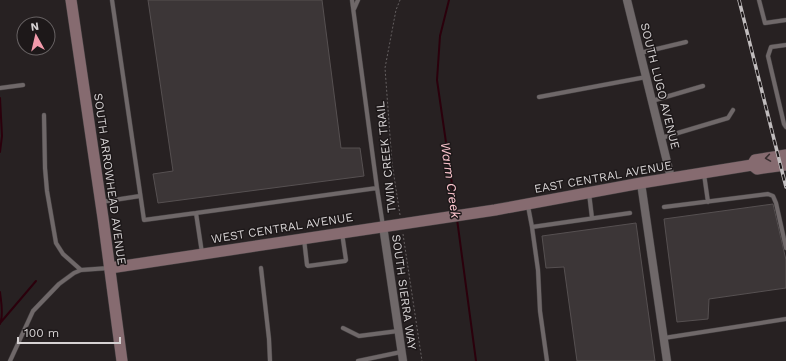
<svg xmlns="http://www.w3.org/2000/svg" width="786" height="361" viewBox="0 0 786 361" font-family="'Work Sans',sans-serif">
<rect width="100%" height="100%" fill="#272122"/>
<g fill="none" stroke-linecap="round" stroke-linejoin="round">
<!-- stream -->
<path stroke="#2b000c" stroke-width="2" d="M449,0l-9,36 -3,44 19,132
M0,98l2,38 -2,16
M457,219l19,142
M0,292c1,10 4,22 0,32
M1,322l35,-41"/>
</g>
<!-- building -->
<path fill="#3c3637" stroke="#565051" d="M148,0h174l19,148h19l4,28 -206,27 -5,-29 20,-3z
M773,204l13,56v28l-77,11 -1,20 -31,3 -13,-103z
M636,223l19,138h-78l-13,-94 -18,1 -4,-32z"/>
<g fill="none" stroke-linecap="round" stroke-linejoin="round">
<!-- lane casing -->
<g stroke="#433f40" stroke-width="5">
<path id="lane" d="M112,0l32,220 52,-7 6,40
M352,0l25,188
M759,0l6,23 21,-3
M354,9l4,-9
M786,45l-15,2 -3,9 16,68 2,3
M640,53l46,-11
M0,88l23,-3
M539,97l107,-20
M652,101l51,-15
M44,115l1,53 2,23 9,52 7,11 18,16
M661,138l67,-20 5,-8
M704,174l4,28
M589,193l3,25
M101,202l39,-6
M528,206l4,21
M664,207l104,-13 5,2 3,7 10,45
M196,213l181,-25 6,38
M304,239l3,26 1,1 37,-5 1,-1 -4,-27
M261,268l8,71 1,22
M343,328l16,8 39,-5
M664,338l122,-19
M10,361l23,-50 26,-27 15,-11 7,-3 28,-2
M358,361l43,-9
M547,361l-7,-50 -2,-41 -6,-43 98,-14"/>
</g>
<!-- street casing -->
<g stroke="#433f40" stroke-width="9">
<path id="street" d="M627,0l44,178
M641,183l26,178
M383,226l20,135"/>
</g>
<!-- secondary casing -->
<g stroke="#433f40" stroke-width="12">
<path id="secondary" d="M71,0l32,218 19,143
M752,165l3,-5 31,-5
M110,268l385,-58 146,-27 111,-18 5,4 29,-4"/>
</g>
<!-- path -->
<path stroke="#645f60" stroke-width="1" stroke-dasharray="2 2" stroke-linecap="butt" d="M400,215l-8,-52 -7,-95 11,-58 4,-10
M403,234l19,127"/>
<!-- lane -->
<use href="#lane" stroke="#6f6869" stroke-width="4"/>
<!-- street -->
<use href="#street" stroke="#6f6869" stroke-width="8"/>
<!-- secondary -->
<use href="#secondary" stroke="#866b70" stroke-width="11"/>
<!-- rail casing -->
<g stroke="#c0bcbd" stroke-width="3.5">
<path id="rail" d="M739,0l47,187"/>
</g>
<!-- rail -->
<use href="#rail" stroke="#1d1819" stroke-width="2" stroke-dasharray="6" stroke-linecap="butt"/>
</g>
<!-- one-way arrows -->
<defs><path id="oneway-chevron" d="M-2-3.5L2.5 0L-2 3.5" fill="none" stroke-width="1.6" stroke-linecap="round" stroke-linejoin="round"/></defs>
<use stroke="#372d2f" href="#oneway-chevron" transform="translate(768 158) rotate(171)"/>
<g text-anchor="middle" stroke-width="3" stroke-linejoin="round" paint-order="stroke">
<!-- street labels -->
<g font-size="12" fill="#d6d2d3" stroke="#1d1819">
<text transform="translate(660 86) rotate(76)" y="4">SOUTH LUGO AVENUE</text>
<text transform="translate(386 157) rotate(-96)" y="4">TWIN CREEK TRAIL</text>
<text transform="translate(603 177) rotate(-10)" y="4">EAST CENTRAL AVENUE</text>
<text transform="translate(110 179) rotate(82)" y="4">SOUTH ARROWHEAD AVENUE</text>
<text transform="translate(282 228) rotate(-9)" y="4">WEST CENTRAL AVENUE</text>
<text transform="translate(404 292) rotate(82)" y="4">SOUTH SIERRA WAY</text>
</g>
<!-- water labels -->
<g font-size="13" font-style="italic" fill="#fcc5ce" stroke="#1d1819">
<text transform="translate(451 180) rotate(82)" y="5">Warm Creek</text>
</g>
</g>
<!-- north arrow -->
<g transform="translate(36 36) rotate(352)"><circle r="19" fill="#1d1819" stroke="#676263"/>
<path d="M0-3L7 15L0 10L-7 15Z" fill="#f39aab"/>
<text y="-6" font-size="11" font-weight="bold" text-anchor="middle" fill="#d6d2d3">N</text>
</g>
<!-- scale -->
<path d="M18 337v6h102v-6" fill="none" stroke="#d6d2d3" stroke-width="2"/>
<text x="24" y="337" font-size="12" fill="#d6d2d3" stroke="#1d1819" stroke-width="3" paint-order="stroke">100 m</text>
</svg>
